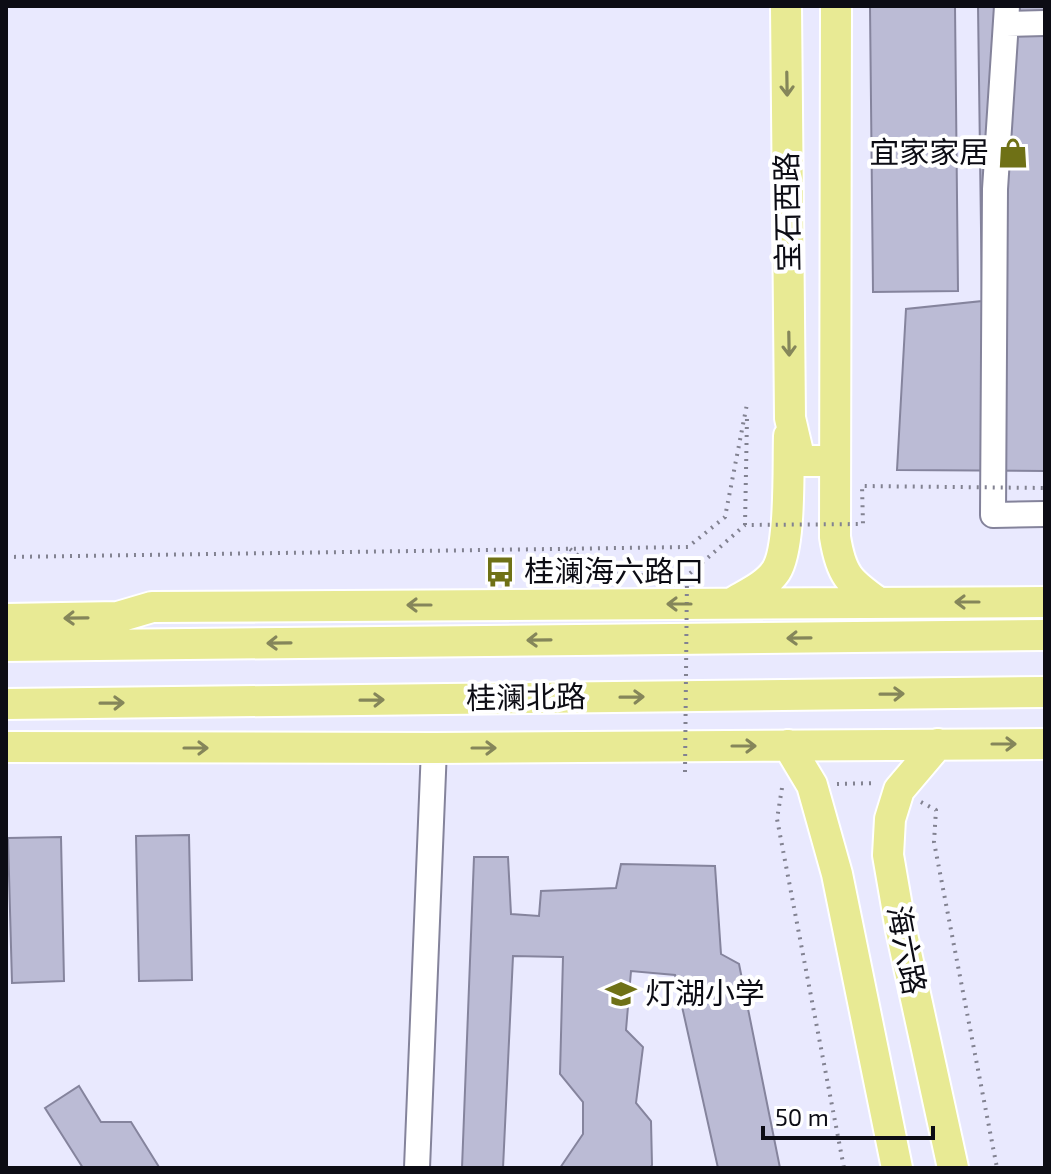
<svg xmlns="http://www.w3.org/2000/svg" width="1051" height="1174" viewBox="0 0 1051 1174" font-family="'Exo 2','Noto Sans SC',sans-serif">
<rect width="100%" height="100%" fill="#e9e9fe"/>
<!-- building -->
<path fill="#bbbbd5" stroke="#85849d" stroke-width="2" d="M955,6l3,285 -85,1 -3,-285z
M978,6h67v465l-148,-1 9,-161 76,-8z
M189,835l3,145 -53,1 -3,-145z
M61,837l3,144 -52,2 -4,-145z
M474,857h34l3,57 28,2 2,-25 75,-3 5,-24 94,2 6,88 18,10 41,204h-62l-43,-193 -44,-4 -5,59 17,17 -7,56 15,18 1,44 -2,3h-90l23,-34v-32l-23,-28 3,-117 -50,-1 -10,212h-41z
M79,1086l22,36h30l28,45 -76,1 -38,-60z"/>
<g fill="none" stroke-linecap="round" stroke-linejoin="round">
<!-- minor casing -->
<g stroke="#84839b" stroke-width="28">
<path id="minor" d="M1007,6l-12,183 -2,326 52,-1
M1006,24l39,-1
M417,1168l17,-420"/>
</g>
<!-- major casing -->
<g stroke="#fff" stroke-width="34">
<path id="major" d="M786,6l4,412 10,43h34
M836,6l-1,531c6,38 14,45 44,66
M732,603c15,-9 34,-17 44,-32 15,-23 12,-104 13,-135
M6,619l112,-2 34,-10 893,-5
M6,646l1039,-11
M6,704l1039,-12
M938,744l-39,46 -9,29 -2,36 13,75 52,238
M788,745l24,40 25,89 60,294
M6,747l428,1 611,-4"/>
</g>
<!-- path -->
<path stroke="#828291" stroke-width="4" stroke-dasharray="2 6" stroke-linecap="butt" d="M745,525l2,-107
M570,549l31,25 64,2
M6,557l682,-10 37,-30 22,-113
M837,784l39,-1
M782,788l-5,31 67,349
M921,802l15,8 -2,32 63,326"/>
<!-- minor -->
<use href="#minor" stroke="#fff" stroke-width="24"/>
<!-- major -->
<use href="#major" stroke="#e8ea94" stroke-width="30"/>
<!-- path-bridge -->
<path stroke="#828291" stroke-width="4" stroke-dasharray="2 6" stroke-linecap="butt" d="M685,772l2,-196 58,-51 118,-1 -1,-38 183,2"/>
</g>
<!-- one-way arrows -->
<defs><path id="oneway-shaft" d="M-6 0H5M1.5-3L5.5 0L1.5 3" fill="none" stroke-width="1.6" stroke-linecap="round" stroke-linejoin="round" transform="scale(2)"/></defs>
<g stroke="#85865a">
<use href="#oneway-shaft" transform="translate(787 84) rotate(89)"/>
<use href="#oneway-shaft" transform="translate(789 344) rotate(89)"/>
<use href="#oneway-shaft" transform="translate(967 602) rotate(180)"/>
<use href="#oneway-shaft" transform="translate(679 604) rotate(180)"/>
<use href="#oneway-shaft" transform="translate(419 605) rotate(180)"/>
<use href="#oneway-shaft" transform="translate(76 618) rotate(179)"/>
<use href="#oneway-shaft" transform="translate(799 638) rotate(179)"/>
<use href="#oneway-shaft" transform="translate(539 640) rotate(179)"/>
<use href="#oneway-shaft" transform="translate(279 643) rotate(179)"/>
<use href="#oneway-shaft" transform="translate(892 694) rotate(-1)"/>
<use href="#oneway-shaft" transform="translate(632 697) rotate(-1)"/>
<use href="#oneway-shaft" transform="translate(372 700) rotate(-1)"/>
<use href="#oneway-shaft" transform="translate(112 703) rotate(-1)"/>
<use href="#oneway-shaft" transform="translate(1004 744)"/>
<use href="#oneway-shaft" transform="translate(744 746)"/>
<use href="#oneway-shaft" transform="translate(196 748)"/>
<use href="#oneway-shaft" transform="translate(484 748)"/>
</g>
<!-- icons -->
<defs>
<g id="shop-bare" transform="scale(2.4)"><path d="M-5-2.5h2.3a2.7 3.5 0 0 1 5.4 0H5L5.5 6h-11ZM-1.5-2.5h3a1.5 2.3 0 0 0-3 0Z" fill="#6f7116" stroke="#fff" stroke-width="2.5" paint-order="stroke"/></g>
<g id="bus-bare" transform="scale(2.4)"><path d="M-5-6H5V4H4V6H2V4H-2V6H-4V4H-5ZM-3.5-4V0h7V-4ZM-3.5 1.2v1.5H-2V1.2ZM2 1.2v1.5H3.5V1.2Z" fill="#6f7116" stroke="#fff" stroke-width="2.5" paint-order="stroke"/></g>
<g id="school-bare" transform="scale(2.4)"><path d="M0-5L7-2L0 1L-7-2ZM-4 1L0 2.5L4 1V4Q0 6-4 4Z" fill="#6f7116" stroke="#fff" stroke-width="2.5" paint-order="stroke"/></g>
</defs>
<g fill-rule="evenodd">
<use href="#shop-bare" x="1013" y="153"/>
<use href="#bus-bare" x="500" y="572"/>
<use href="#school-bare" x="621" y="994"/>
</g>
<g text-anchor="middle" stroke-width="8" stroke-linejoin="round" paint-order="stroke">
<!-- poi labels -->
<g font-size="30" fill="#0c0c14" stroke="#fff" text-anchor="start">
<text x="989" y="163" text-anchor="end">宜家家居</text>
<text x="524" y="582">桂澜海六路口</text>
<text x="645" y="1004">灯湖小学</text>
</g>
<!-- street labels -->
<g font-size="30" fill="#0c0c14" stroke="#fff">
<text transform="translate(788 212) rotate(-91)" y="10">宝石西路</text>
<text transform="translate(526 698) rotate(-1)" y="10">桂澜北路</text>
<text transform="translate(906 950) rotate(79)" y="10">海六路</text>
</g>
</g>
<!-- border -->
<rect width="1051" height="1174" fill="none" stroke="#0c0c14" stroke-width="16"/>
<!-- scale -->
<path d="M763 1126v12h170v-12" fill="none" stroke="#0c0c14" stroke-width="4"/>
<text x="775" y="1126" font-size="24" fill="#0c0c14" stroke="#ffffff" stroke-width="6" paint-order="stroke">50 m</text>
</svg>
